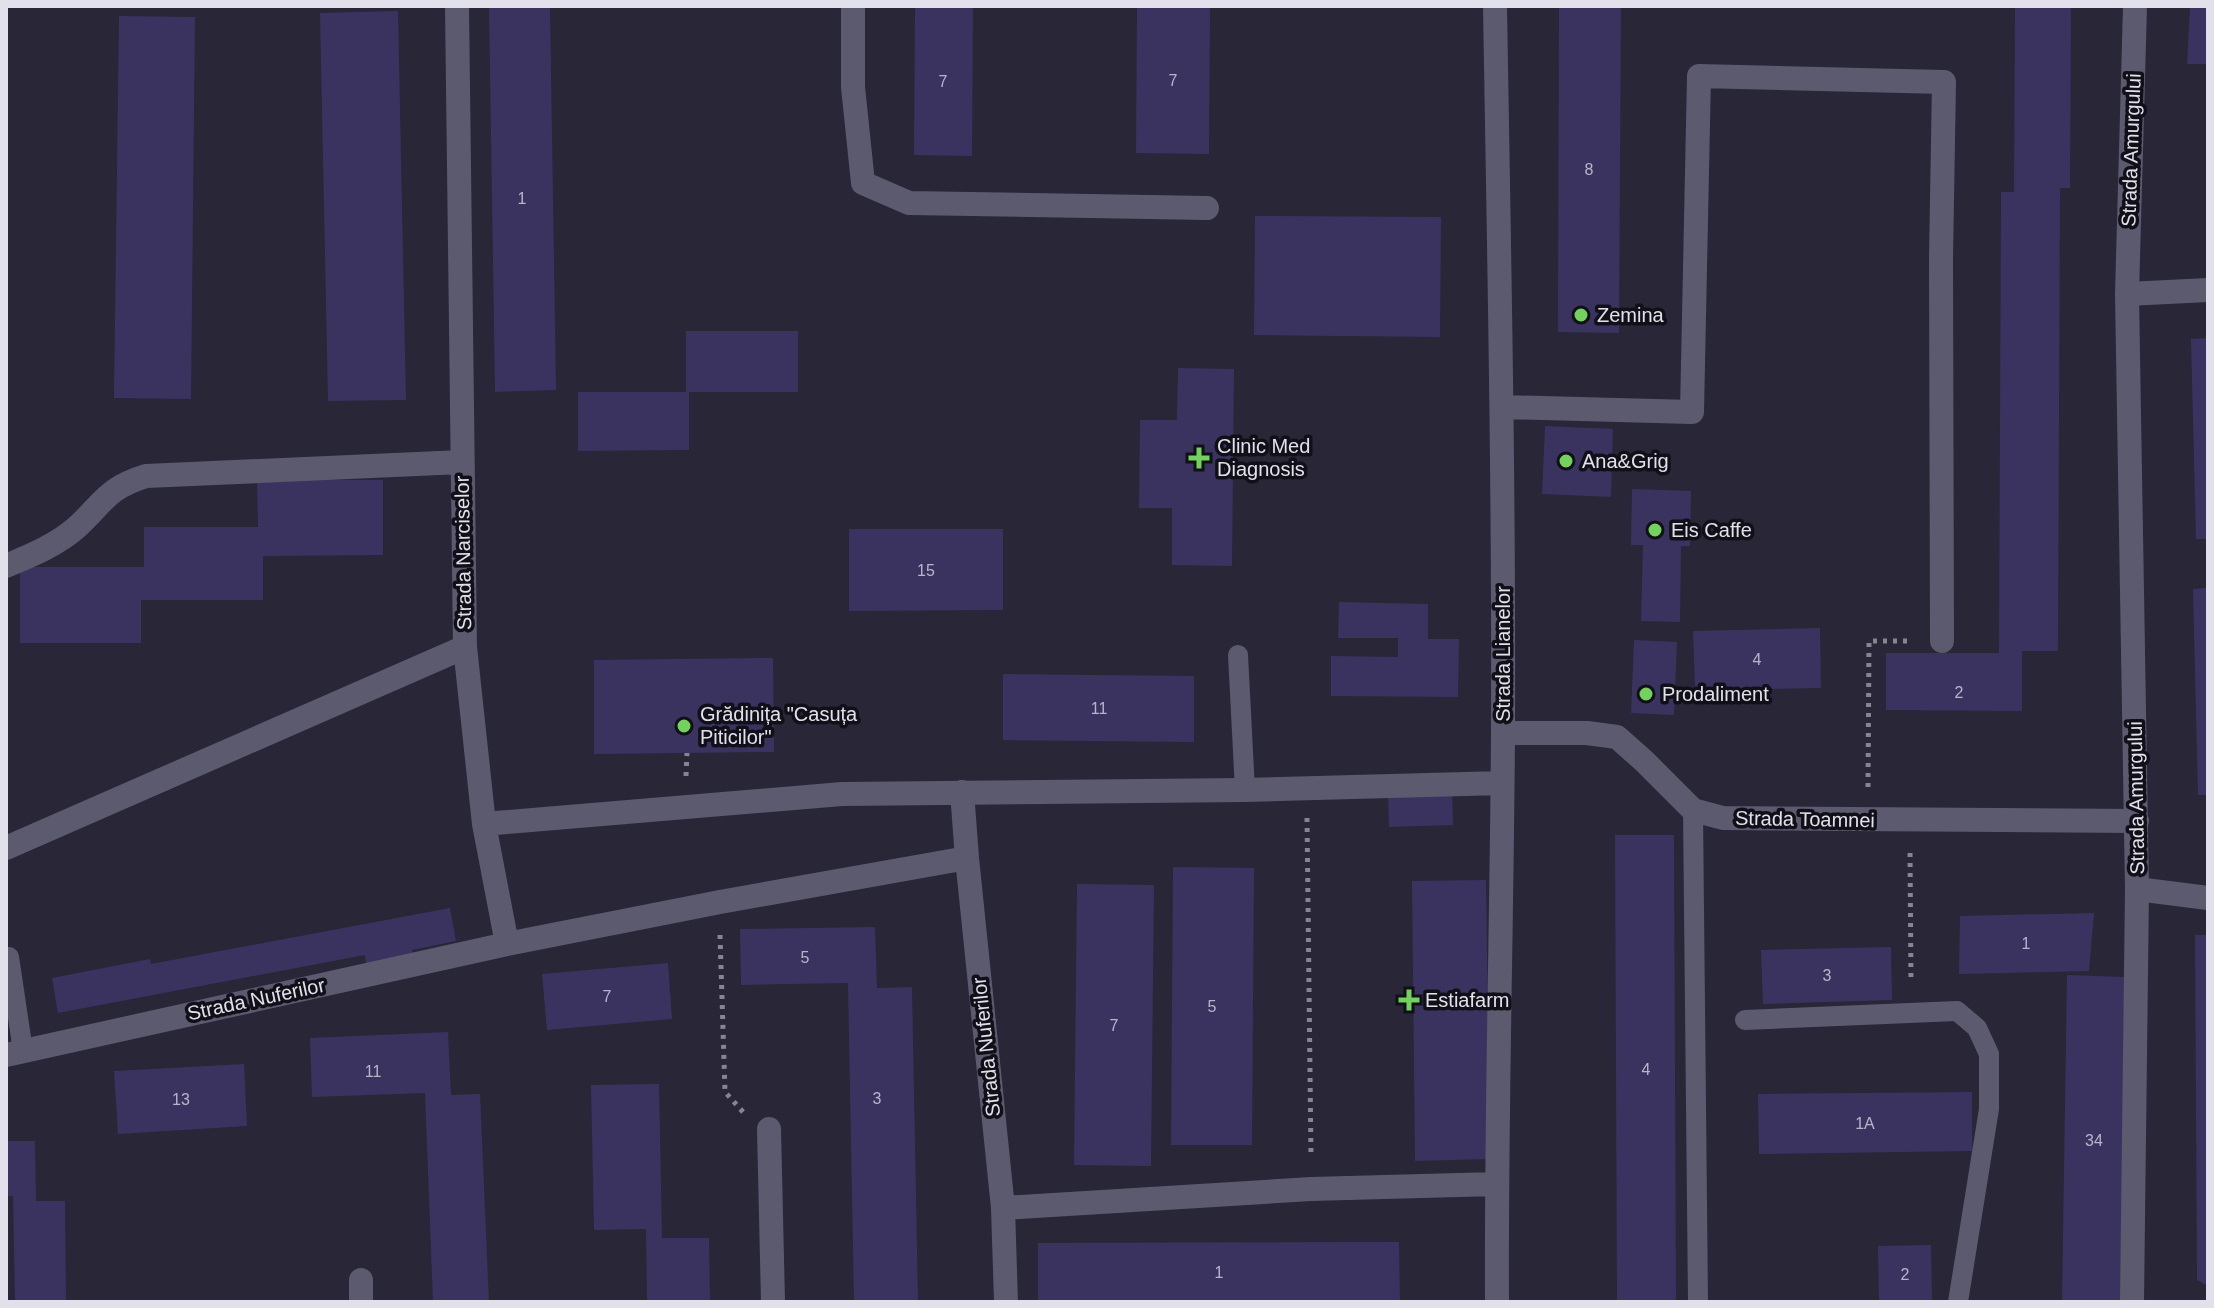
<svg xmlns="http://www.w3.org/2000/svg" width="2214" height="1308" viewBox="0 0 2214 1308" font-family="Arial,sans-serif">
<rect width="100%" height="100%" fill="#282637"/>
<!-- building -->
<path fill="#3b335f" d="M489,6h61l6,384 -61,2z
M915,6h58l-1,150 -58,-1z
M1137,6h73l-1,148 -73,-1z
M1559,6h62l-2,327 -61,-1z
M2015,6h56l-1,182h-10l-2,463h-36v60l-136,-1v-57h113l2,-461h13z
M2190,6h18v58h-21z
M398,11l8,389 -78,1 -8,-388z
M119,16l76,1 -4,382 -77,-1z
M1255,216l186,1 -1,120 -186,-2z
M686,331h112v61h-109v58l-111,1v-59h108z
M2208,338v201h-12l-5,-200z
M1178,368l56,1 -2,197 -60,-1v-57h-33l1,-88h37z
M1545,426l68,3 -2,68 -69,-3z
M257,480h126v75l-120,1v44h-122v43h-121v-76h124v-40h114z
M1632,489l59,2 -1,55h-9l-1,76 -39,-1 2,-76h-12z
M849,529h154v81l-154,1z
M2208,588v207h-10l-5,-206z
M1339,602l89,2v35h31l-1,58 -127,-1v-40l67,1v-19h-60z
M1820,628l1,60 -126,2 -2,-59z
M1634,640l43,2 -3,73 -43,-2z
M773,658l1,94 -180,2v-94z
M1003,674l191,2v66l-191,-2z
M1452,790l1,35 -64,2 -1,-35z
M1615,835h59l2,467h-59z
M1173,867l81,1 -2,277h-81z
M1486,880l4,279 -75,2 -3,-280z
M1077,884l77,1 -3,281 -77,-1z
M450,908l6,33 -44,9 1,5 -47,9 -1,-9 -307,58 -6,-35 98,-19 1,5z
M2094,913l-5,58 -130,3 1,-58z
M875,927l2,61 35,-1 6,315h-64l-6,-319 -107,2 -1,-56z
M2195,935h13v351l-11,-6z
M1891,947l1,53 -129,4 -2,-54z
M668,963l4,56 -125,11 -5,-56z
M2067,975l58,2 -3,325h-60z
M448,1032l3,63 29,-1 9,208h-56l-8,-209 -113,4 -2,-59z
M244,1064l3,62 -129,8 -4,-63z
M659,1084l3,154h47l1,64h-63l-1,-73 -52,1 -3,-145z
M1972,1092v59l-213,3 -1,-60z
M6,1141h29l1,60h29l1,101h-51l-2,-106h-7z
M1399,1242l1,60h-362v-59z
M1931,1245l1,57h-53l-1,-56z"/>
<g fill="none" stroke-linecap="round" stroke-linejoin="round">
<!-- path -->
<path stroke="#868593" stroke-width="5" stroke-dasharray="4 6" stroke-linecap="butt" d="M686,776l1,-23
M1868,787l1,-146h40
M1307,818l4,338
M1910,853l1,130
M720,935l5,157 19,21"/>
<!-- lane -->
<path stroke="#5c5a6f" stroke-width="20" d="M1238,655l7,135
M1693,810l5,492
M9,957l14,94
M1745,1020l212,-9 20,17 12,26v55l-31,193"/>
<!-- street -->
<path stroke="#5c5a6f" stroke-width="24" d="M457,6l8,641 19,177 23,120
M853,6v81l10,96 46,20 298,5
M1495,6c4,241 9,482 8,723 -1,191 -7,382 -6,573
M2127,294l81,-4
M1502,407l190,5 7,-336 245,6 -3,176 1,383
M6,566c24,-10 51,-21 71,-39 27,-25 30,-39 69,-51l316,-14
M1503,733h84l30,4 27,24 49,49 30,8 414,3
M962,792l5,66 36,350 3,94
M484,824l358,-30 403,-4 257,-7
M6,848l459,-201
M2137,889l71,9
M6,1055l501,-111 213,-42 247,-44
M769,1129l4,173
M1003,1208l308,-19 185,-5
M361,1280v22
M2132,1302l5,-413 -10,-595 8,-288"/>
</g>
<!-- markers -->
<g fill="#73d25c" stroke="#111018" stroke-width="3">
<circle cx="1581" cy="315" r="8"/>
<path d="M1195 446h8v8h8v8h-8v8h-8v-8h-8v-8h8z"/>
<circle cx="1566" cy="461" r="8"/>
<circle cx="1655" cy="530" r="8"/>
<circle cx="1646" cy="694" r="8"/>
<circle cx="684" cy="726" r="8"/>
<path d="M1405 988h8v8h8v8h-8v8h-8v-8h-8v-8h8z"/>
</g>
<g text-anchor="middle" stroke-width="7" stroke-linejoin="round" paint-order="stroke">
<!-- number labels -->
<g font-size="16" fill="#b8b5c8">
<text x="1173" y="86">7</text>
<text x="943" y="87">7</text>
<text x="1589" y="175">8</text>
<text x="522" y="204">1</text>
<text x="926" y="576">15</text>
<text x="1757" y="665">4</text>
<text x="1959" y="698">2</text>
<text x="1099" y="714">11</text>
<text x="2026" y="949">1</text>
<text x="805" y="963">5</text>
<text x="1827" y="981">3</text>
<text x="607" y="1002">7</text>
<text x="1212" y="1012">5</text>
<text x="1114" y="1031">7</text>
<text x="1646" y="1075">4</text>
<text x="373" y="1077">11</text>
<text x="877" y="1104">3</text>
<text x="181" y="1105">13</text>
<text x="1865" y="1129">1A</text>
<text x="2094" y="1146">34</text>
<text x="1219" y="1278">1</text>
<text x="1905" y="1280">2</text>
</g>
<!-- street labels -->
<g font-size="20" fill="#e1e0eb" stroke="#111018">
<text transform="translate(2131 150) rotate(-88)" y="7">Strada Amurgului</text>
<text transform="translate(463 553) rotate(-91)" y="7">Strada Narciselor</text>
<text transform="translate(1503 654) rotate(-90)" y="7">Strada Lianelor</text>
<text transform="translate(2136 798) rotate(-91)" y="7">Strada Amurgului</text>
<text transform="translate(1805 819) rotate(1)" y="7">Strada Toamnei</text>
<text transform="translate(256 999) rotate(-12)" y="7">Strada Nuferilor</text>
<text transform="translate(986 1047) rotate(-96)" y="7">Strada Nuferilor</text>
</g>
<!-- poi labels -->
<g font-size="20" fill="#e1e0eb" stroke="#111018" text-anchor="start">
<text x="1597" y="322">Zemina</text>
<text x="1217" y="453">Clinic Med<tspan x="1217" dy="23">Diagnosis</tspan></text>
<text x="1582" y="468">Ana&amp;Grig</text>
<text x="1671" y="537">Eis Caffe</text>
<text x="1662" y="701">Prodaliment</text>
<text x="700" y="721">Grădinița "Casuța<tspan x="700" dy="23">Piticilor"</tspan></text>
<text x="1425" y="1007">Estiafarm</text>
</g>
</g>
<!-- border -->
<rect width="2214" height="1308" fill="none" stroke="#e1e0eb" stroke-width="16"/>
</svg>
